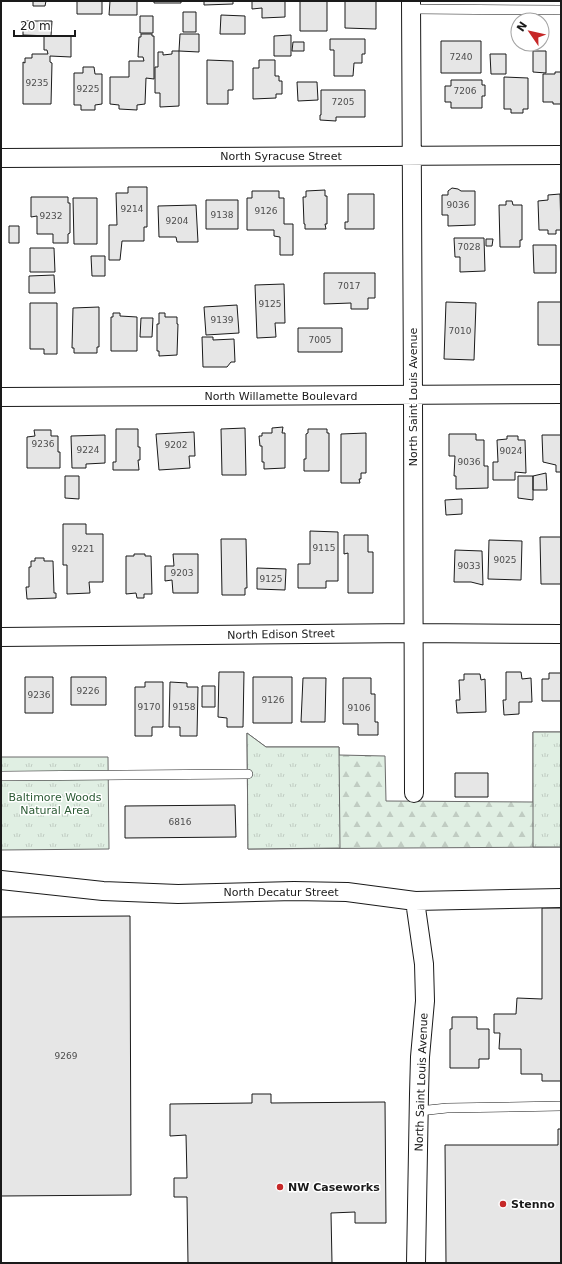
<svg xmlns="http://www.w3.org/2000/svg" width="562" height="1264" viewBox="0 0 562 1264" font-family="'DejaVu Sans',sans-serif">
<defs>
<pattern id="forest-firs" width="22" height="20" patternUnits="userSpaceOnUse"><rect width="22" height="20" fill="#e0efe3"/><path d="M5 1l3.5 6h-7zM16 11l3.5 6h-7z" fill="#c0ccc2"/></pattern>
<pattern id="park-tufts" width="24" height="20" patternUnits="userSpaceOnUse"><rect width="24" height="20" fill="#e0efe3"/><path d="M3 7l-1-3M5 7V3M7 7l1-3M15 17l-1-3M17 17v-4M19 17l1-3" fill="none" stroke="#c0ccc2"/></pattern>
</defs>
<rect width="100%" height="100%" fill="#fff"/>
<!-- forest -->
<path fill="url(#forest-firs)" stroke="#6a6a6a" d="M533,732h28v115l-313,2 -1,-116 19,14h73v8l46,1 1,45 147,1z"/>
<!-- park -->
<path fill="url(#park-tufts)" stroke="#6a6a6a" d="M533,732h28v115h-28z
M247,733l19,14h73l1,101 -92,1z
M1,757h107l1,92 -108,1z"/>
<!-- building -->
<path fill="#e6e6e6" stroke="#1a1a1a" d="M33,1h13l-1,5h-12z
M77,1h25v13h-25z
M110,1h27v14h-28z
M154,1h27v2h-27z
M204,1h29v3l-29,1z
M252,1h33v16l-23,1v-10l-10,1z
M300,1h27v30h-27z
M345,1h31v28l-31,-1z
M183,12h13v20h-13z
M221,15l24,1v18h-25z
M140,16h13v17h-13z
M23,21h29l-1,15 -28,-1z
M141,34h11v2h2v43l-8,-1 -1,26 -8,1v5l-18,-1v-4l-9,-1v-27h19v-16h15l-1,-4h-5l1,-20h2z
M180,34h19v18l-20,-1z
M291,35v21h-17v-20z
M44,36h27v21l-21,-1v6l2,1 -1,41h-28v-42l2,1v-5h7v-4h16l-1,-4h-3z
M330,39h35v15h-3v9h-8l-1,13h-19v-26h-4z
M441,41h40v32h-40z
M293,42h11v9h-12z
M172,51h7v55l-19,1v-14h-5v-26h3v-15h5v3l9,-1z
M533,51h13v22l-13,-1z
M490,54h16v20h-15z
M207,60l26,1v29h-5v14h-21z
M259,60h16v16h4v5h3v13h-6v4l-23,1v-31h6z
M83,67h11l1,7h7v30l-7,1v5h-14v-5h-7v-32h9z
M555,72h6v32h-8v-2h-10v-28h12z
M504,77l24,1v31h-5v4h-12v-4h-7z
M451,80h31v5h3v11h-3v12h-31v-6h-6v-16h6z
M297,82h20l1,18 -20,1z
M321,90h44v27h-29v4l-16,-1v-5h1z
M128,187h19v40h-3v14h-22l-2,19h-11v-35h8l-1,-32h12z
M452,188l6,1 3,2h14v34l-27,1v-11h-6v-20h6v-4z
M325,190v6h2v28h-2l1,5h-21v-5h-1l-1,-27h3v-6z
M252,191h27v7h5v26h9v31h-13v-18l-6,-1v-6h-27v-32h5z
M348,194h26v35h-29v-7h3z
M560,194l1,36h-5v4h-8v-4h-9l-1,-29 10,-1v-5z
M31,197h37v6h2v30l-2,1v9h-15v-9h-16v-18l-6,1z
M73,198h24v46h-23z
M206,200h32v29h-32z
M506,201h6l1,4h9v35h-2v7h-20l-1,-42h7z
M196,205l2,37h-21l-1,-5h-17l-1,-31z
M9,226h10v17h-10z
M454,238h30l1,33 -25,1v-15h-5z
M486,239h7l-1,7h-6z
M533,245h23v28h-22z
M30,248h24l1,24h-25z
M91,256h14v20h-13z
M324,273h51v25h-7v11h-17v-6l-27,1z
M54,275l1,18h-26v-17z
M284,284l1,39h-10l1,14 -19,1 -2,-53z
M446,302l30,1 -2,57 -30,-1z
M538,302h23v43h-23z
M30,303h27v51h-13v-5h-14z
M237,305l2,28 -33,2 -2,-28z
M99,307v40h-2v6h-23v-5h-2l1,-40z
M113,313h7v3l17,1v34h-26v-34h2z
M159,313h6v4h12v7h1l-1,31 -18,1v-5h-2v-27h2z
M141,318h12l-1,19h-12z
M298,328h44v24h-44z
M202,337h11v3l21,-1 1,23h-4l-4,5h-24z
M283,427l-1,6h3v35l-21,1v-7h-2v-16h-2l-1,-10h3v-3h10v-5z
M245,428l1,47h-24l-1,-46z
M116,429h22v18h2v13h-2l1,10h-26v-8h3z
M308,429h19v4h2v38h-25v-12h2v-25l2,-1z
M34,430h17v6h7v16h2v16h-33v-31l8,-1z
M194,432l1,24h-6l1,12 -31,2 -3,-36z
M366,433v40h-5v6h-2l1,4h-19v-49z
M449,434h27v6h8v26h4v22l-32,1v-13h-2l1,-20h-6z
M105,435v28l-19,1v4h-14l-1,-32z
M542,435h19v37h-5v-7l-13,-3z
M507,436h11v4h7l1,33 -11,-1v8h-22v-18h5l-1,-22 10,-1z
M546,473l1,17h-14v-14z
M65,476h14v23l-14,-1z
M518,476h15v24l-15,-2z
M462,499v15l-16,1 -1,-15z
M63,524h23v10h17v48h-14l1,11 -23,1v-29h-4z
M310,531l28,1v49h-12v7h-28v-24h12z
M344,535h24v17h5v41h-25v-40l-4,1z
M540,537h21v47h-20z
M221,539h25l1,49h-2v7h-23z
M489,540l33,1 -1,39 -33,-1z
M455,550l27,1 1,34 -12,-3h-17z
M134,554h11v2h6l1,38h-8v4h-7l-1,-5 -10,1v-38h8z
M173,554h25v39h-25l-1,-13 -7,1v-15h9z
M35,558h9v3h9l1,32h2v5l-29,1 -1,-12h3v-20h2v-6h4z
M257,568l29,1 -1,21 -28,-1z
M219,672h25l-1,55h-16v-9l-9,-1z
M506,672h15l1,7 9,-1 1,24h-13v12l-15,1 -1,-15h3z
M549,673h12v28h-19v-22h7z
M464,674h16l1,6 4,-1 1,33 -29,1 -1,-13h4l-1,-20h5z
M25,677h28v36h-28z
M71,677h35v28h-35z
M253,677h39v46h-39z
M303,678h23l-1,44h-24z
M343,678h28v16h4v28h3v13h-20v-11h-15z
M145,682h18v45h-11v9h-17v-49h10z
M170,682l17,1v4h11l-1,49h-17v-9h-11z
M202,686h13v21h-13z
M455,773h33v24h-33z
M235,805l1,32 -111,1v-32z
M542,908h19v173h-19v-7h-21v-25h-22l1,-16h-6v-19h22l1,-16 25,1z
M130,916l1,279 -130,1v-279z
M452,1017h25v12h12v30h-10v9h-29v-39h2z
M252,1094h19v9l114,-1 1,121h-31v-11l-24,1 1,50h-144l-1,-66h-13v-19h13l-1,-43 -16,1v-32l82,-1z
M558,1129h3v134h-115l-1,-118h113z"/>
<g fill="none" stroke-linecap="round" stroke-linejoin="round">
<!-- lane casing -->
<g stroke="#1a1a1a" stroke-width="10">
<path id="lane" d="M411,9l150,1
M1,776l247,-2
M419,1111l28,-3 114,-2"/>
</g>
<!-- street casing -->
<g stroke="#1a1a1a" stroke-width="20">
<path id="street" d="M411,1l2,394 1,398
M1,158l560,-3
M1,397l560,-3
M1,637l413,-4 147,1
M1,880l102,11 75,3 116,-3 53,1 68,9 146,-3
M415,901l9,63 1,37 -5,56 -1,37 -3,169"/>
</g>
<!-- lane -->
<use href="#lane" stroke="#fff" stroke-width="9"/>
<!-- street -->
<use href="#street" stroke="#fff" stroke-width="18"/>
</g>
<!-- markers -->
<g fill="#c62828" stroke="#fff" stroke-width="1.5">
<circle cx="280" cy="1187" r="4"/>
<circle cx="503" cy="1204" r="4"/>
</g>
<g text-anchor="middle" stroke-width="3" stroke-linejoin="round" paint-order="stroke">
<!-- number labels -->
<g font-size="9" fill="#4d4d4d">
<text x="461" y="60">7240</text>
<text x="37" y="86">9235</text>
<text x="88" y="92">9225</text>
<text x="465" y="94">7206</text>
<text x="343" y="105">7205</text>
<text x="458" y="208">9036</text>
<text x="132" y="212">9214</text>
<text x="266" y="214">9126</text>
<text x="222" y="218">9138</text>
<text x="51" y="219">9232</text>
<text x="177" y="224">9204</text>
<text x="469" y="250">7028</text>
<text x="349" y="289">7017</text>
<text x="270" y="307">9125</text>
<text x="222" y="323">9139</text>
<text x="460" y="334">7010</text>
<text x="320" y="343">7005</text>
<text x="43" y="447">9236</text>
<text x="176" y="448">9202</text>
<text x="88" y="453">9224</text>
<text x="511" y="454">9024</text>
<text x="469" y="465">9036</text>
<text x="324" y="551">9115</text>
<text x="83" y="552">9221</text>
<text x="505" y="563">9025</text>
<text x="469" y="569">9033</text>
<text x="182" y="576">9203</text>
<text x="271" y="582">9125</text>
<text x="88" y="694">9226</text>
<text x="39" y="698">9236</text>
<text x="273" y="703">9126</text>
<text x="149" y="710">9170</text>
<text x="184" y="710">9158</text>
<text x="359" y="711">9106</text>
<text x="180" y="825">6816</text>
<text x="66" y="1059">9269</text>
</g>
<!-- street labels -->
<g font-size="11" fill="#1a1a1a" stroke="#fff">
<text x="281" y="160">North Syracuse Street</text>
<text x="281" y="400">North Willamette Boulevard</text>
<text transform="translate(413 397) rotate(-90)" y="4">North Saint Louis Avenue</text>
<text transform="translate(281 634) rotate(-1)" y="4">North Edison Street</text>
<text x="281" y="896">North Decatur Street</text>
<text transform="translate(421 1082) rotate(-88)" y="4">North Saint Louis Avenue</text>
</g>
<!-- park labels -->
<g font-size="11" fill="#2b5a34" stroke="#fff">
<text x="55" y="801">Baltimore Woods<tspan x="55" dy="13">Natural Area</tspan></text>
</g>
<!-- poi labels -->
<g font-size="11" font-weight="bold" fill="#1a1a1a" stroke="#fff" text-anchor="start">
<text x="288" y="1191">NW Caseworks</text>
<text x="511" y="1208">Stenno</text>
</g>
</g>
<!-- border -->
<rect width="562" height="1264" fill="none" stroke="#1a1a1a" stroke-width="4"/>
<!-- north arrow -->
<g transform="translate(530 32) rotate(304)"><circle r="19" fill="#ffffff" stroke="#a3a3a3"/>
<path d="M0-3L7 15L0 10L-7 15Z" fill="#c62828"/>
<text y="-6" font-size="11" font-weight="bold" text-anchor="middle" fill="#1a1a1a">N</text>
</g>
<!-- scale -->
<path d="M14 30v6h61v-6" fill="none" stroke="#1a1a1a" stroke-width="2"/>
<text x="20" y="30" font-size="12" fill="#1a1a1a" stroke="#ffffff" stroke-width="3" paint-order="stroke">20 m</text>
</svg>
